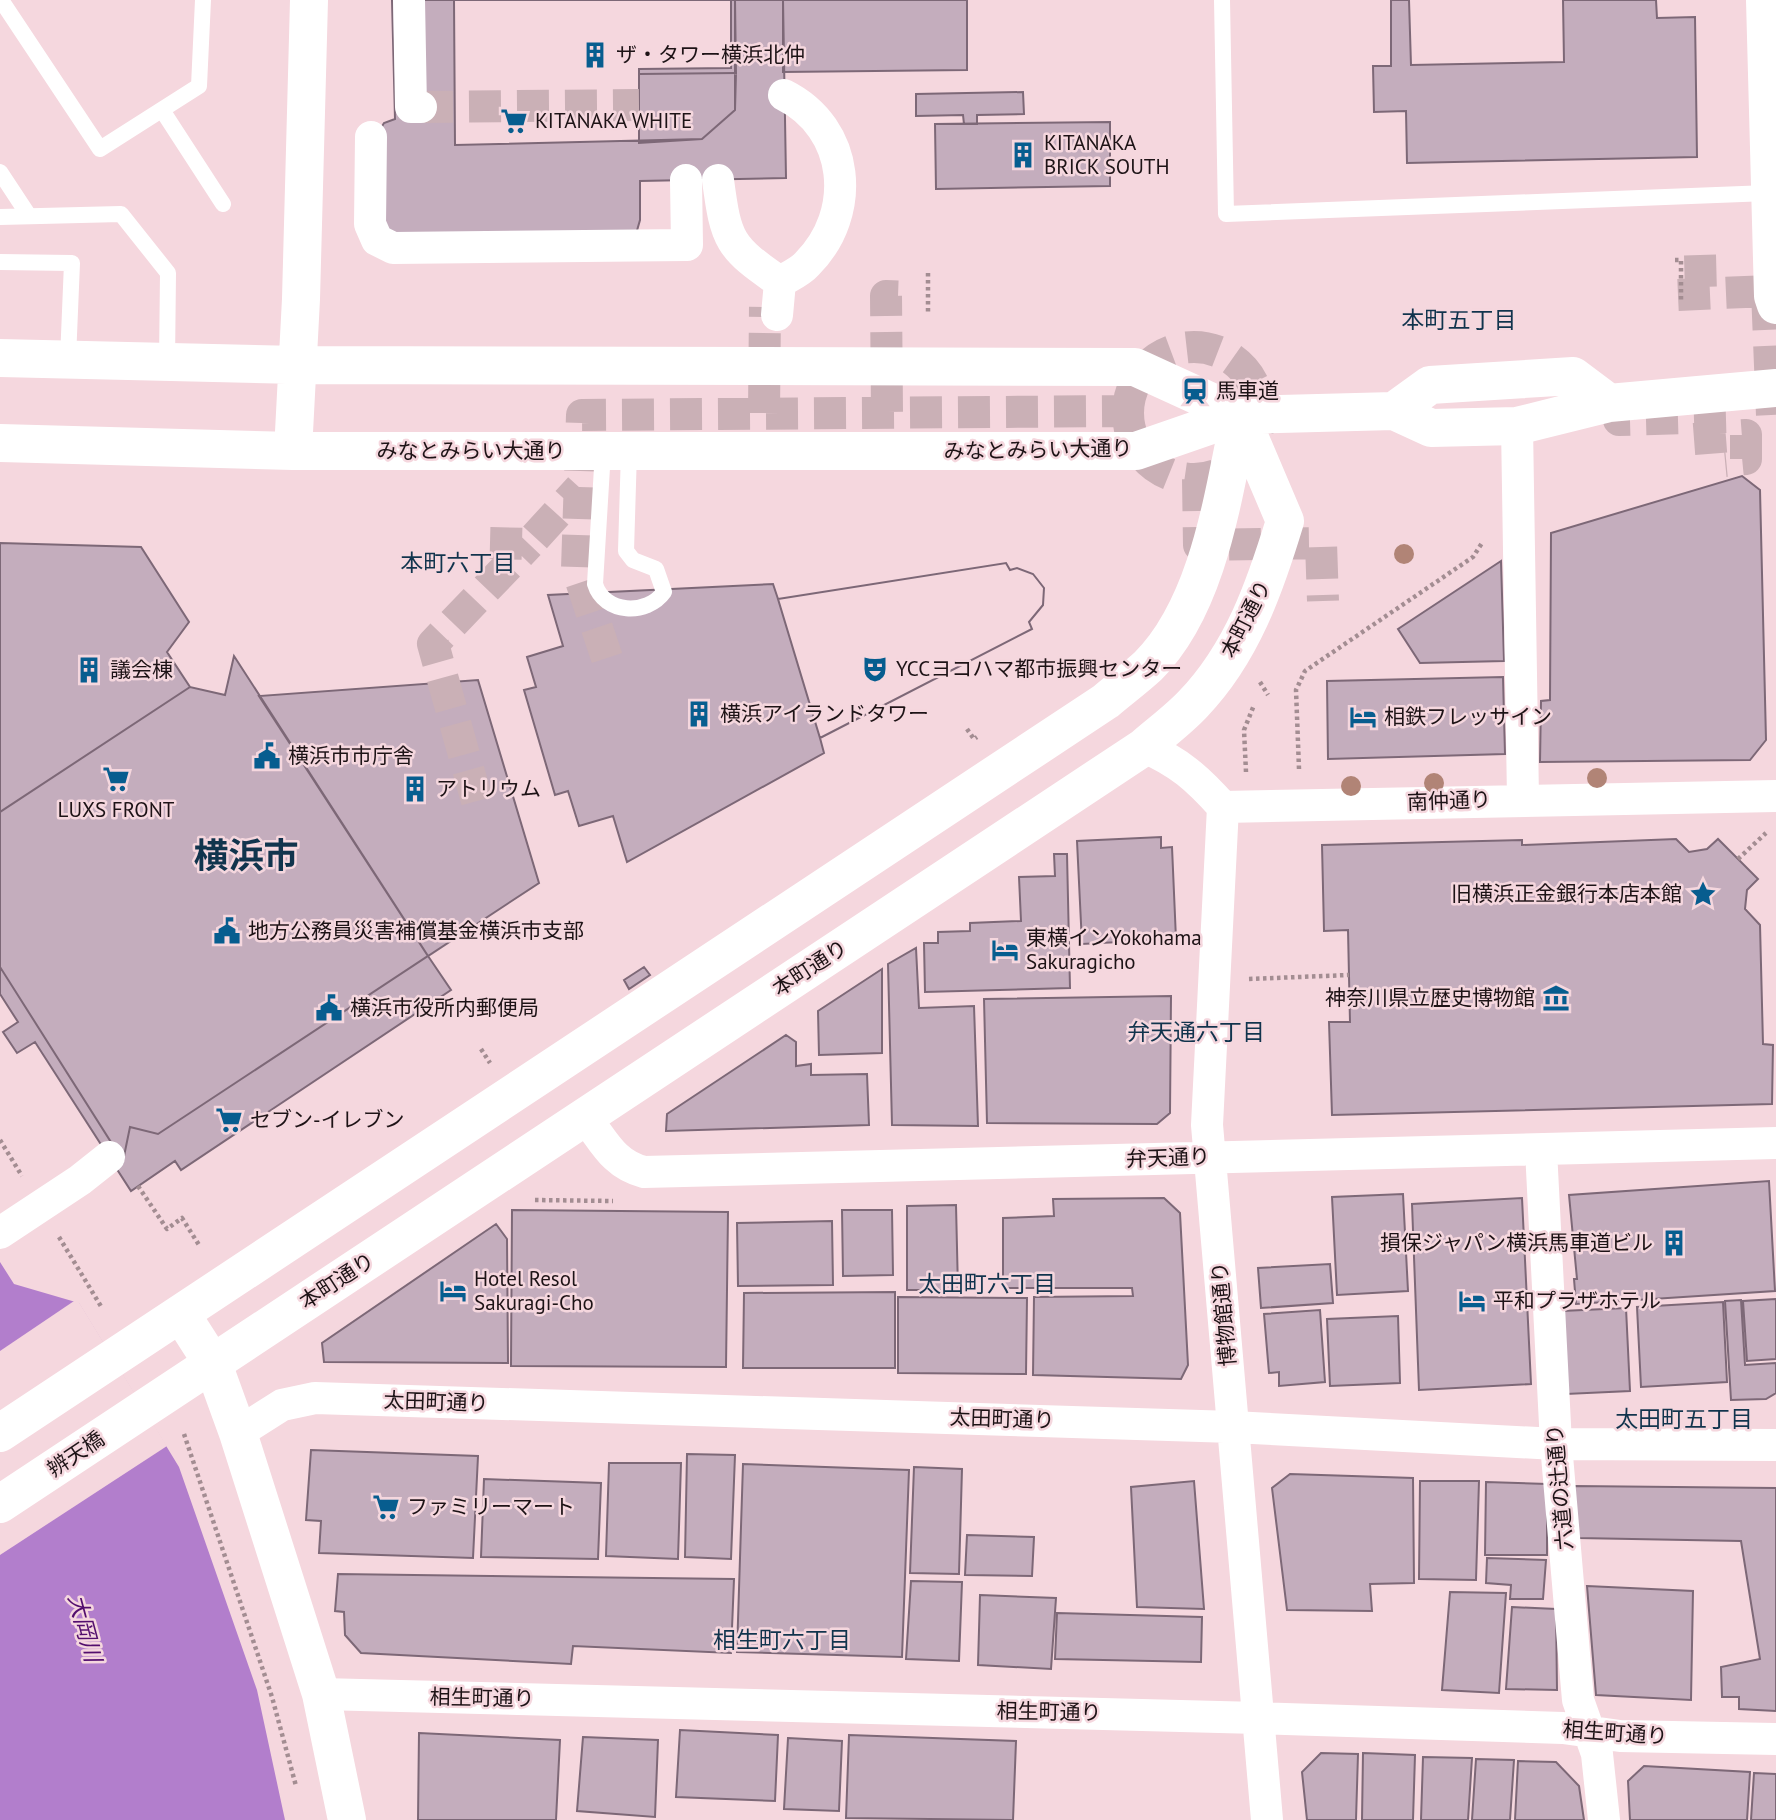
<svg xmlns="http://www.w3.org/2000/svg" width="1776" height="1820" viewBox="0 0 1776 1820" font-family="'PT Sans','Noto Sans JP',sans-serif">
<rect width="100%" height="100%" fill="#f5d7de"/>
<!-- water -->
<path fill="#b27ecc" d="M0,1262l14,22 65,19 100,164 78,223 28,130h-285z"/>
<!-- pier -->
<path fill="#f5d7de" d="M77,1299l90,147 -167,109v-204z"/>
<!-- building -->
<path fill="#c4adbd" stroke="#7d6877" stroke-width="2" fill-rule="evenodd" d="M392,0h391l3,178 -146,3v39l-4,14 -253,1 -5,-102 6,-10 11,-4zM736,73l-1,37 -33,29 -63,4v-69z
M454,0h281v110l-33,29 -247,6z
M731,0h4l1,73 -97,1v-5l92,-1z
M783,0h184v70l-184,2z
M1391,0h18l2,65 153,-3 -1,-62h93l1,18 38,-1 2,140 -290,6 -1,-52 -32,1 -1,-46h18z
M1023,92l1,22 -47,1v9h-13l-1,-9 -47,1v-22z
M1110,122v64l-174,3 -1,-65z
M1742,476l18,14 6,250 -16,20 -210,2 1,-61 9,-1 1,-167z
M0,543l141,4 48,75 -22,30 23,35 -190,125z
M1501,561l3,100 -84,2 -22,-34z
M1006,563l4,7 7,-2 16,6 11,14 -1,17 -14,17 3,7 -212,109 -42,-139z
M1006,563l4,7 7,-2 16,6 11,14 -1,17 -14,17 3,7 -212,109 4,15 -197,109 -14,-46 -34,10 -11,-35 -13,4 -31,-105 12,-3 -9,-30 36,-11 -15,-51 225,-11 5,15z
M234,656l194,300 -270,178 -28,-7 -7,34 -123,-194v-155l190,-125 35,8z
M1503,677l2,77 -177,5 -1,-78z
M478,680l61,203 -111,73 -169,-260z
M1161,837v11l11,-1 4,92 -94,5 -5,-103z
M1676,839l13,13 18,-3 11,-10 40,40 -11,11 -2,19 15,16 3,119 10,1 -1,59 -440,11 -3,-93h21l-2,-92 -24,1 -2,-86 200,-5v5z
M1054,854h13l3,134 -145,4 -1,-49h14v-11l32,-1v-8l51,-2 -2,-44 36,-1z
M916,948l3,60 55,-2 4,120 -86,-1 -4,-161z
M428,956l23,34 -270,180 -6,-9 -44,30 -96,-149 -18,11 -14,-21 15,-10 -18,-28v-27l123,194 7,-34 28,7z
M644,967l6,8 -21,14 -5,-9z
M882,969v84l-63,2 -1,-44z
M1171,996l-1,117 -13,11 -170,-1 -3,-124z
M786,1035l10,7v24l15,-2v11l56,-1 2,51 -203,6 1,-17z
M1769,1181l6,110 -199,13 -2,-25h3l-8,-84z
M1403,1194l5,97 -71,4 -5,-98z
M1164,1198l16,15 8,152 -7,14 -148,-4 1,-78 99,-1 -1,-8h-129v-70l51,-2 -1,-17z
M1522,1198l9,186 -112,6 -7,-186z
M956,1205l2,85h-51v-84z
M512,1210l216,2 -2,155 -215,-1z
M842,1210h50l1,65 -50,1z
M832,1221l1,64 -95,1 -1,-63z
M496,1224l11,15 1,124 -184,-1 -2,-19z
M1330,1264l3,39 -72,5 -3,-40z
M895,1292v76h-152l1,-75z
M898,1297l129,1 -1,76 -128,-1z
M1776,1299v60l-29,2 -4,-60z
M1741,1300l4,65 31,-2v30l-10,6 -35,1 -6,-99z
M1723,1302l4,80 -86,5 -4,-80z
M1626,1308l4,83 -64,3 -4,-83z
M1320,1310l5,72 -46,4v-14l-10,1 -5,-59z
M1398,1316l2,67 -70,3 -3,-67z
M311,1450l167,6 -5,102 -154,-5 2,-32 -15,-1z
M687,1454l48,1 -4,104 -46,-2z
M609,1463h72l-3,96 -72,-3z
M743,1464l166,6 -7,187 -165,-5z
M914,1467l48,2 -3,105 -49,-1z
M1290,1474l123,4 1,105 -44,1 2,27 -85,-1 -15,-122z
M484,1479l117,4 -3,76 -117,-2z
M1194,1481l10,128 -67,-2 -6,-120z
M1420,1481h59l-3,99 -57,-1z
M1486,1482l61,2v71h-62z
M1574,1486l202,2v223l-37,-2v-12h-17l-1,-30 39,-8 -19,-118 -163,-3z
M967,1535l67,2 -2,39 -67,-1z
M1487,1558l59,2 -3,39h-33l1,-14 -25,-2z
M338,1574l396,5 -3,74 -158,-7 -2,18 -210,-11 -16,-18 -1,-23 -9,-1z
M911,1581l51,1 -3,79 -53,-2z
M1587,1586l106,5 -2,109 -95,-5z
M1450,1592l56,1 -7,100 -57,-3z
M980,1595l76,3 -5,71 -73,-4z
M1512,1607l44,2 1,81 -51,-1z
M1057,1613l145,4 -1,45 -146,-3z
M680,1730l98,5 -3,66 -99,-4z
M419,1733l141,7 -4,80h-138z
M849,1735l167,6 -3,79 -167,-2z
M583,1737l75,3 -3,77 -78,-6z
M788,1738l54,3 -3,70 -55,-2z
M1321,1753l37,1 -2,66h-49l-5,-48z
M1363,1753l52,2 -2,65h-51z
M1423,1757l49,1 -4,62h-47z
M1476,1759l38,1 -4,60h-38z
M1518,1761l38,1 23,24 5,34h-69z
M1644,1766l106,6 -3,48h-117l-2,-39z
M1754,1773l22,1v46h-25z"/>
<g fill="none" stroke-linecap="round" stroke-linejoin="round">
<!-- street-tunnel -->
<path stroke="#cab0b6" stroke-width="32" stroke-dasharray="32 16" stroke-linecap="butt" d="M421,107l218,-2
M1700,255l1,39
M1678,295l89,-4 5,124
M1128 413a66 66 0 1 1 132 0a66 66 0 1 1-132 0Z
M1618,399l1,21 107,-3
M887,412l-1,-116 27,1
M764,413l1,-106
M1694,439l52,-4v24l-21,2
M1198,479l1,66 122,-2 2,58
M490,543l39,1 51,-56
M607,658l-30,-89 5,-154 546,-4
M477,801l-44,-157 96,-100"/>
<!-- path -->
<path stroke="#a38d92" stroke-width="4.5" stroke-dasharray="3.5 3.5" stroke-linecap="butt" d="M1675,260h6v40
M928,273v40
M1260,682l8,13
M967,729l7,10 3,-2
M1299,769l-3,-79 9,-19 168,-114 9,-14
M1246,772l-2,-42 10,-25
M1738,859l28,-26
M1249,979l100,-4
M481,1049l9,14
M0,1140l22,36
M138,1186l29,43 15,-11 17,27
M535,1200l78,1
M59,1237l43,71
M184,1434l88,263 24,89"/>
<!-- lane -->
<path stroke="#fff" stroke-width="16" d="M1,0l99,149 99,-63 4,-86
M1222,0l4,214 542,-21
M162,110l61,94
M0,172l29,44
M0,217l121,-3 47,59 -1,89
M0,262l72,1 -4,96
M603,451l-8,133c9,30 52,32 69,8l-8,-23 -23,-9 -7,-9 3,-100"/>
<!-- street -->
<path stroke="#fff" stroke-width="32" d="M409,0l2,107h10
M371,137l-1,87 7,16 16,8 294,-3 -1,-65
M718,180c8,61 11,67 62,102l-3,33
M780,282c8,-5 20,-10 27,-18 51,-51 43,-136 -23,-169
M1517,426l6,373
M1144,747c35,15 53,31 79,60l553,-11
M1223,807l-16,318 60,695
M585,1117c19,24 28,47 59,55l1132,-29
M1541,1150l15,294 22,256 19,54 7,66
M0,1233l80,-53 29,-23
M238,1433l44,-28 33,-7 918,29 323,17 220,1
M321,1694l937,24 305,10 57,8 156,3"/>
<!-- secondary -->
<path stroke="#fff" stroke-width="38" d="M1765,0l8,296 3,9
M0,358l298,7 837,2 105,48
M0,443l293,8h843l104,-36
M293,451l8,-152 8,-299
M181,1314l32,50 25,69 83,261 26,126"/>
<!-- highway -->
<path stroke="#fff" stroke-width="38" d="M1394,411l36,-26 143,-9 36,27
M1240,415l154,-4 37,17 86,-2 92,-23 167,-15
M0,1433l1106,-732c14,-12 29,-23 42,-35 61,-61 75,-171 92,-251
M0,1504l1144,-757c16,-14 34,-27 49,-43 49,-51 72,-117 92,-183l-45,-106"/>
</g>
<!-- trees -->
<g fill="#b18476">
<circle cx="1404" cy="554" r="10"/>
<circle cx="1597" cy="778" r="10"/>
<circle cx="1434" cy="783" r="10"/>
<circle cx="1351" cy="786" r="10"/>
</g>
<!-- icons -->
<defs>
<g id="building-bare" transform="scale(2.1)"><path d="M-4-6H4V6H1V3H-1V6H-4ZM-2.5-4.3h1.7v1.8h-1.7ZM.8-4.3h1.7v1.8H.8ZM-2.5-1h1.7V.8h-1.7ZM.8-1h1.7V.8H.8Z" fill="#075d8f" stroke="#f5d7de" stroke-width="2.5" paint-order="stroke"/></g>
<g id="supermarket-bare" transform="scale(2.1)"><path d="M-6-5.5h2.5l.6 2H6L4.5 2H-2.5L-4.4-4H-6ZM-1.5 3.2a1.3 1.3 0 1 0 .1 0ZM3 3.2a1.3 1.3 0 1 0 .1 0Z" fill="#075d8f" stroke="#f5d7de" stroke-width="2.5" paint-order="stroke"/></g>
<g id="station-bare" transform="scale(2.1)"><path d="M-3-6H3Q5-6 5-4V2Q5 4 3 4L4.5 6H3L1.5 4h-3L-3 6H-4.5L-3 4Q-5 4-5 2V-4Q-5-6-3-6ZM-3.5-4v3h7v-3ZM-3.5 1v1.5H-2V1ZM2 1v1.5H3.5V1Z" fill="#075d8f" stroke="#f5d7de" stroke-width="2.5" paint-order="stroke"/></g>
<g id="theatre-bare" transform="scale(2.1)"><path d="M-5-5.5Q0-4 5-5.5V0Q5 5 0 6Q-5 5-5 0ZM-3.3-2.5H-1v1.5H-3.3ZM1-2.5H3.3v1.5H1ZM-2.8 1Q0 5.5 2.8 1Z" fill="#075d8f" stroke="#f5d7de" stroke-width="2.5" paint-order="stroke"/></g>
<g id="hotel-bare" transform="scale(2.1)"><path d="M-6-4.5h1.5V1H6V5H4.5V3h-9V5H-6ZM-4 0a1.8 1.8 0 1 1 3.6 0ZM.5 0V-2.5h3Q6-2.5 6 0Z" fill="#075d8f" stroke="#f5d7de" stroke-width="2.5" paint-order="stroke"/></g>
<g id="civic-bare" transform="scale(2.1)"><path d="M-.6-6.5H3V-4.5H.6V-3L4-1V1h2V6H-6V1h2V-1L-.6-3ZM-1.2 2.5V6h2.4V2.5Z" fill="#075d8f" stroke="#f5d7de" stroke-width="2.5" paint-order="stroke"/></g>
<g id="sight-bare" transform="scale(2.1)"><path d="M0-6L1.8-2.2L6-1.7L2.9 1.2L3.7 5.4L0 3.3L-3.7 5.4L-2.9 1.2L-6-1.7L-1.8-2.2Z" fill="#075d8f" stroke="#f5d7de" stroke-width="2.5" paint-order="stroke"/></g>
<g id="museum-bare" transform="scale(2.1)"><path d="M0-6L6-3V-2H-6V-3ZM-5-1h2V3h-2ZM-1-1h2V3h-2ZM3-1h2V3H3ZM-6 4H6V6H-6Z" fill="#075d8f" stroke="#f5d7de" stroke-width="2.5" paint-order="stroke"/></g>
</defs>
<g fill-rule="evenodd">
<use href="#building-bare" x="595" y="55"/>
<use href="#supermarket-bare" x="514" y="121"/>
<use href="#building-bare" x="1023" y="155"/>
<use href="#station-bare" x="1195" y="391"/>
<use href="#theatre-bare" x="875" y="669"/>
<use href="#building-bare" x="89" y="670"/>
<use href="#building-bare" x="699" y="714"/>
<use href="#hotel-bare" x="1363" y="717"/>
<use href="#civic-bare" x="267" y="756"/>
<use href="#supermarket-bare" x="116" y="779"/>
<use href="#building-bare" x="415" y="789"/>
<use href="#sight-bare" x="1703" y="894"/>
<use href="#civic-bare" x="227" y="931"/>
<use href="#hotel-bare" x="1005" y="950"/>
<use href="#museum-bare" x="1556" y="998"/>
<use href="#civic-bare" x="329" y="1008"/>
<use href="#supermarket-bare" x="229" y="1120"/>
<use href="#building-bare" x="1674" y="1243"/>
<use href="#hotel-bare" x="453" y="1291"/>
<use href="#hotel-bare" x="1472" y="1301"/>
<use href="#supermarket-bare" x="386" y="1507"/>
</g>
<g text-anchor="middle" stroke-width="5" stroke-linejoin="round" paint-order="stroke">
<!-- poi labels -->
<g font-size="21" fill="#1d1316" stroke="#f5d7de" text-anchor="start">
<text x="616" y="62">ザ・タワー横浜北仲</text>
<text x="535" y="128">KITANAKA WHITE</text>
<text x="1044" y="150">KITANAKA<tspan x="1044" dy="24">BRICK SOUTH</tspan></text>
<text x="1216" y="398">馬車道</text>
<text x="896" y="676">YCCヨコハマ都市振興センター</text>
<text x="110" y="677">議会棟</text>
<text x="720" y="721">横浜アイランドタワー</text>
<text x="1384" y="724">相鉄フレッサイン</text>
<text x="288" y="763">横浜市市庁舎</text>
<text x="436" y="796">アトリウム</text>
<text x="116" y="817" text-anchor="middle">LUXS FRONT</text>
<text x="1682" y="901" text-anchor="end">旧横浜正金銀行本店本館</text>
<text x="248" y="938">地方公務員災害補償基金横浜市支部</text>
<text x="1026" y="945">東横インYokohama<tspan x="1026" dy="24">Sakuragicho</tspan></text>
<text x="1535" y="1005" text-anchor="end">神奈川県立歴史博物館</text>
<text x="350" y="1015">横浜市役所内郵便局</text>
<text x="250" y="1127">セブン-イレブン</text>
<text x="1653" y="1250" text-anchor="end">損保ジャパン横浜馬車道ビル</text>
<text x="474" y="1286">Hotel Resol<tspan x="474" dy="24">Sakuragi-Cho</tspan></text>
<text x="1493" y="1308">平和プラザホテル</text>
<text x="407" y="1514">ファミリーマート</text>
</g>
<!-- street labels -->
<g font-size="21" fill="#1d1316" stroke="#f5d7de">
<text transform="translate(1038 450) rotate(-1)" y="7">みなとみらい大通り</text>
<text x="471" y="458">みなとみらい大通り</text>
<text transform="translate(1246 619) rotate(-63)" y="7">本町通り</text>
<text transform="translate(1449 801) rotate(-2)" y="7">南仲通り</text>
<text transform="translate(810 968) rotate(-33)" y="7">本町通り</text>
<text transform="translate(1168 1158) rotate(-2)" y="7">弁天通り</text>
<text transform="translate(337 1281) rotate(-33)" y="7">本町通り</text>
<text transform="translate(1224 1314) rotate(-95)" y="7">博物館通り</text>
<text transform="translate(436 1402) rotate(2)" y="7">太田町通り</text>
<text transform="translate(1002 1419) rotate(2)" y="7">太田町通り</text>
<text transform="translate(76 1454) rotate(-34)" y="7">辨天橋</text>
<text transform="translate(1560 1487) rotate(-95)" y="7">六道の辻通り</text>
<text transform="translate(482 1698) rotate(1)" y="7">相生町通り</text>
<text transform="translate(1049 1712) rotate(1)" y="7">相生町通り</text>
<text transform="translate(1615 1733) rotate(4)" y="7">相生町通り</text>
</g>
<!-- neighbourhood labels -->
<g font-size="23" fill="#11344d" stroke="#f5d7de">
<text x="1459" y="328">本町五丁目</text>
<text x="458" y="571">本町六丁目</text>
<text x="1196" y="1040">弁天通六丁目</text>
<text x="987" y="1292">太田町六丁目</text>
<text x="1684" y="1427">太田町五丁目</text>
<text x="782" y="1648">相生町六丁目</text>
</g>
<!-- water labels -->
<g font-size="23" font-style="italic" fill="#530e6e" stroke="#f5d7de">
<text transform="translate(85 1628) rotate(75)" y="8">大岡川</text>
</g>
<!-- town labels -->
<g font-size="35" font-weight="bold" fill="#11344d" stroke="#f5d7de">
<text x="246" y="868">横浜市</text>
</g>
</g>
</svg>
